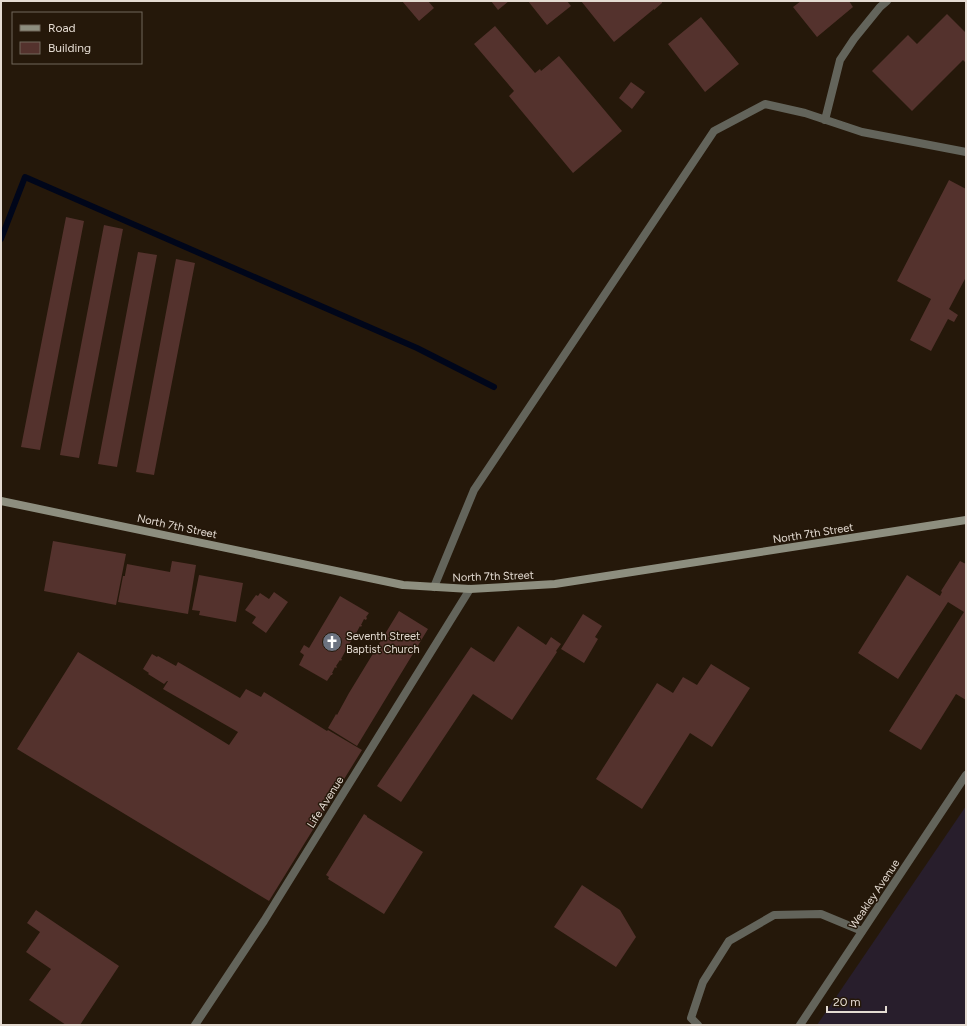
<svg xmlns="http://www.w3.org/2000/svg" width="967" height="1026" viewBox="0 0 967 1026" font-family="Figtree,sans-serif">
<rect width="100%" height="100%" fill="#25180a"/>
<!-- industrial -->
<path fill="#281e2c" d="M966,806v219h-149z"/>
<g fill="none" stroke-linecap="round" stroke-linejoin="round">
<!-- stream -->
<path stroke="#00061a" stroke-width="6" d="M1,239l24,-62 392,171 77,39"/>
</g>
<!-- building -->
<path fill="#54322d" d="M402,1h26l6,7 -15,13z
M491,1h18l-11,9z
M528,1h39l4,5 -24,19z
M581,1h82l-1,1v1l-8,7v-1l-40,33z
M801,1h48l4,6 -36,30 -24,-30z
M947,14l19,19v30l-3,-3 -51,51 -40,-40 36,-36 9,9z
M701,17l38,47 -34,28 -37,-48z
M495,26l40,47 5,-4 1,2 18,-15 63,75 -49,42 -64,-77 5,-5 -40,-47z
M631,82l14,10 -13,17 -13,-11z
M949,180l17,9v88l-17,32 9,6 -4,7 -6,-3 -17,32 -21,-11 21,-41 -34,-18z
M66,217l18,4 -44,229 -19,-3z
M104,225l19,4 -44,229 -19,-3z
M138,252l19,3 -40,212 -19,-3z
M176,259l19,4 -41,212 -18,-3z
M53,541l73,13 -10,51 -72,-14z
M172,561l24,4 -8,49 -70,-12 5,-26h2v-1l2,-11 43,8z
M960,561l6,3v136l-10,-6 -35,56 -32,-19 75,-119 -16,-10 -50,77 -40,-26 49,-78 33,21 2,-4 -1,-1z
M199,575l44,8 -7,39 -37,-7 1,-4 -8,-1z
M274,592l14,10 -22,31 -14,-10 4,-6 -11,-7 11,-15 2,1 2,-3 9,6z
M340,596l29,17 -3,4 1,1 -1,2 -2,-1 -3,6h1l-1,2 -1,-1 -6,11h1l-1,2 -1,-1 -5,8 1,1 -1,1h-1l-6,11h1l-1,2 -1,-1 -4,6 1,1 -1,1 -1,-1 -3,6h1l-1,2h-1l-4,6 -28,-16 5,-10 -4,-3 4,-7 5,3z
M399,611l29,18 -71,117 -29,-18 7,-12 1,-2 1,1 12,-22z
M583,614l19,12 -7,11 3,2 -14,24 -23,-14z
M518,626l28,19 5,-8 10,7 -5,7 1,1 -45,68 -39,-26 -72,108 -24,-16 94,-139 23,15z
M78,652l151,93 9,-13 -75,-43 5,-8h-1l-3,3 -16,-10 1,-1 -6,-4 9,-15 5,3 1,-1 18,10 2,-4 62,36 6,-9 15,8 3,-5 63,39 1,-1 34,20 -93,151 -252,-152z
M711,664l39,24 -38,59 -22,-14 -48,76 -46,-30 61,-96 16,10 10,-16 14,8z
M364,814l3,2v1l56,35 -39,62 -56,-35 1,-2 -3,-2z
M582,885l38,25 16,27 -20,30 -62,-40z
M36,910l83,56 -39,59h-14l-37,-25 22,-31 -25,-17 14,-20 -13,-9z"/>
<g fill="none" stroke-linecap="round" stroke-linejoin="round">
<!-- lane -->
<path stroke="#63645b" stroke-width="8" d="M825,120l15,-60 14,-21 26,-32 7,-6
M434,587l40,-97 240,-359 51,-27 40,9 57,19 104,20
M698,1025l-7,-7 12,-36 26,-41 45,-26 47,-1 41,17"/>
<!-- street -->
<path stroke="#63645b" stroke-width="8" d="M195,1025l69,-104 206,-332
M800,1025l166,-250"/>
<!-- secondary -->
<path stroke="#8d8e7f" stroke-width="8" d="M1,501l402,84 67,4 85,-5 411,-64"/>
</g>
<!-- icons -->
<defs>
<g id="church-disc" transform="scale(1)"><circle r="9.5" fill="#6b7280" stroke="#25180a"/><path d="M-1.2-6h2.4v3.5h3.3v2.4h-3.3V6h-2.4V-.1h-3.3v-2.4h3.3Z" fill="#fff"/></g>
</defs>
<g fill-rule="evenodd">
<use href="#church-disc" x="332" y="642"/>
</g>
<g text-anchor="middle" stroke-width="3" stroke-linejoin="round" paint-order="stroke">
<!-- street labels -->
<g font-size="11" fill="#e4dbd2" stroke="#25180a">
<text transform="translate(177 526) rotate(12)" y="4">North 7th Street</text>
<text transform="translate(813 533) rotate(-9)" y="4">North 7th Street</text>
<text transform="translate(493 576) rotate(-2)" y="4">North 7th Street</text>
<text transform="translate(325 802) rotate(-58)" y="4">Life Avenue</text>
<text transform="translate(874 894) rotate(-56)" y="4">Weakley Avenue</text>
</g>
<!-- poi labels -->
<g font-size="11" fill="#e4dbd2" stroke="#25180a" text-anchor="start">
<text x="346" y="640">Seventh Street<tspan x="346" dy="13">Baptist Church</tspan></text>
</g>
</g>
<!-- border -->
<rect width="967" height="1026" fill="none" stroke="#e4dbd2" stroke-width="4"/>
<!-- legend -->
<rect x="12" y="12" width="130" height="52" fill="#25180a" stroke="#71665a"/>
<rect x="20" y="25" width="20" height="6" fill="#8d8e7f" stroke="#71665a"/>
<text x="48" y="32" font-size="12" fill="#e4dbd2">Road</text>
<rect x="20" y="42" width="20" height="12" fill="#54322d" stroke="#71665a"/>
<text x="48" y="52" font-size="12" fill="#e4dbd2">Building</text>
<!-- scale -->
<path d="M827 1006v6h59v-6" fill="none" stroke="#e4dbd2" stroke-width="2"/>
<text x="833" y="1006" font-size="12" fill="#e4dbd2" stroke="#25180a" stroke-width="3" paint-order="stroke">20 m</text>
</svg>
